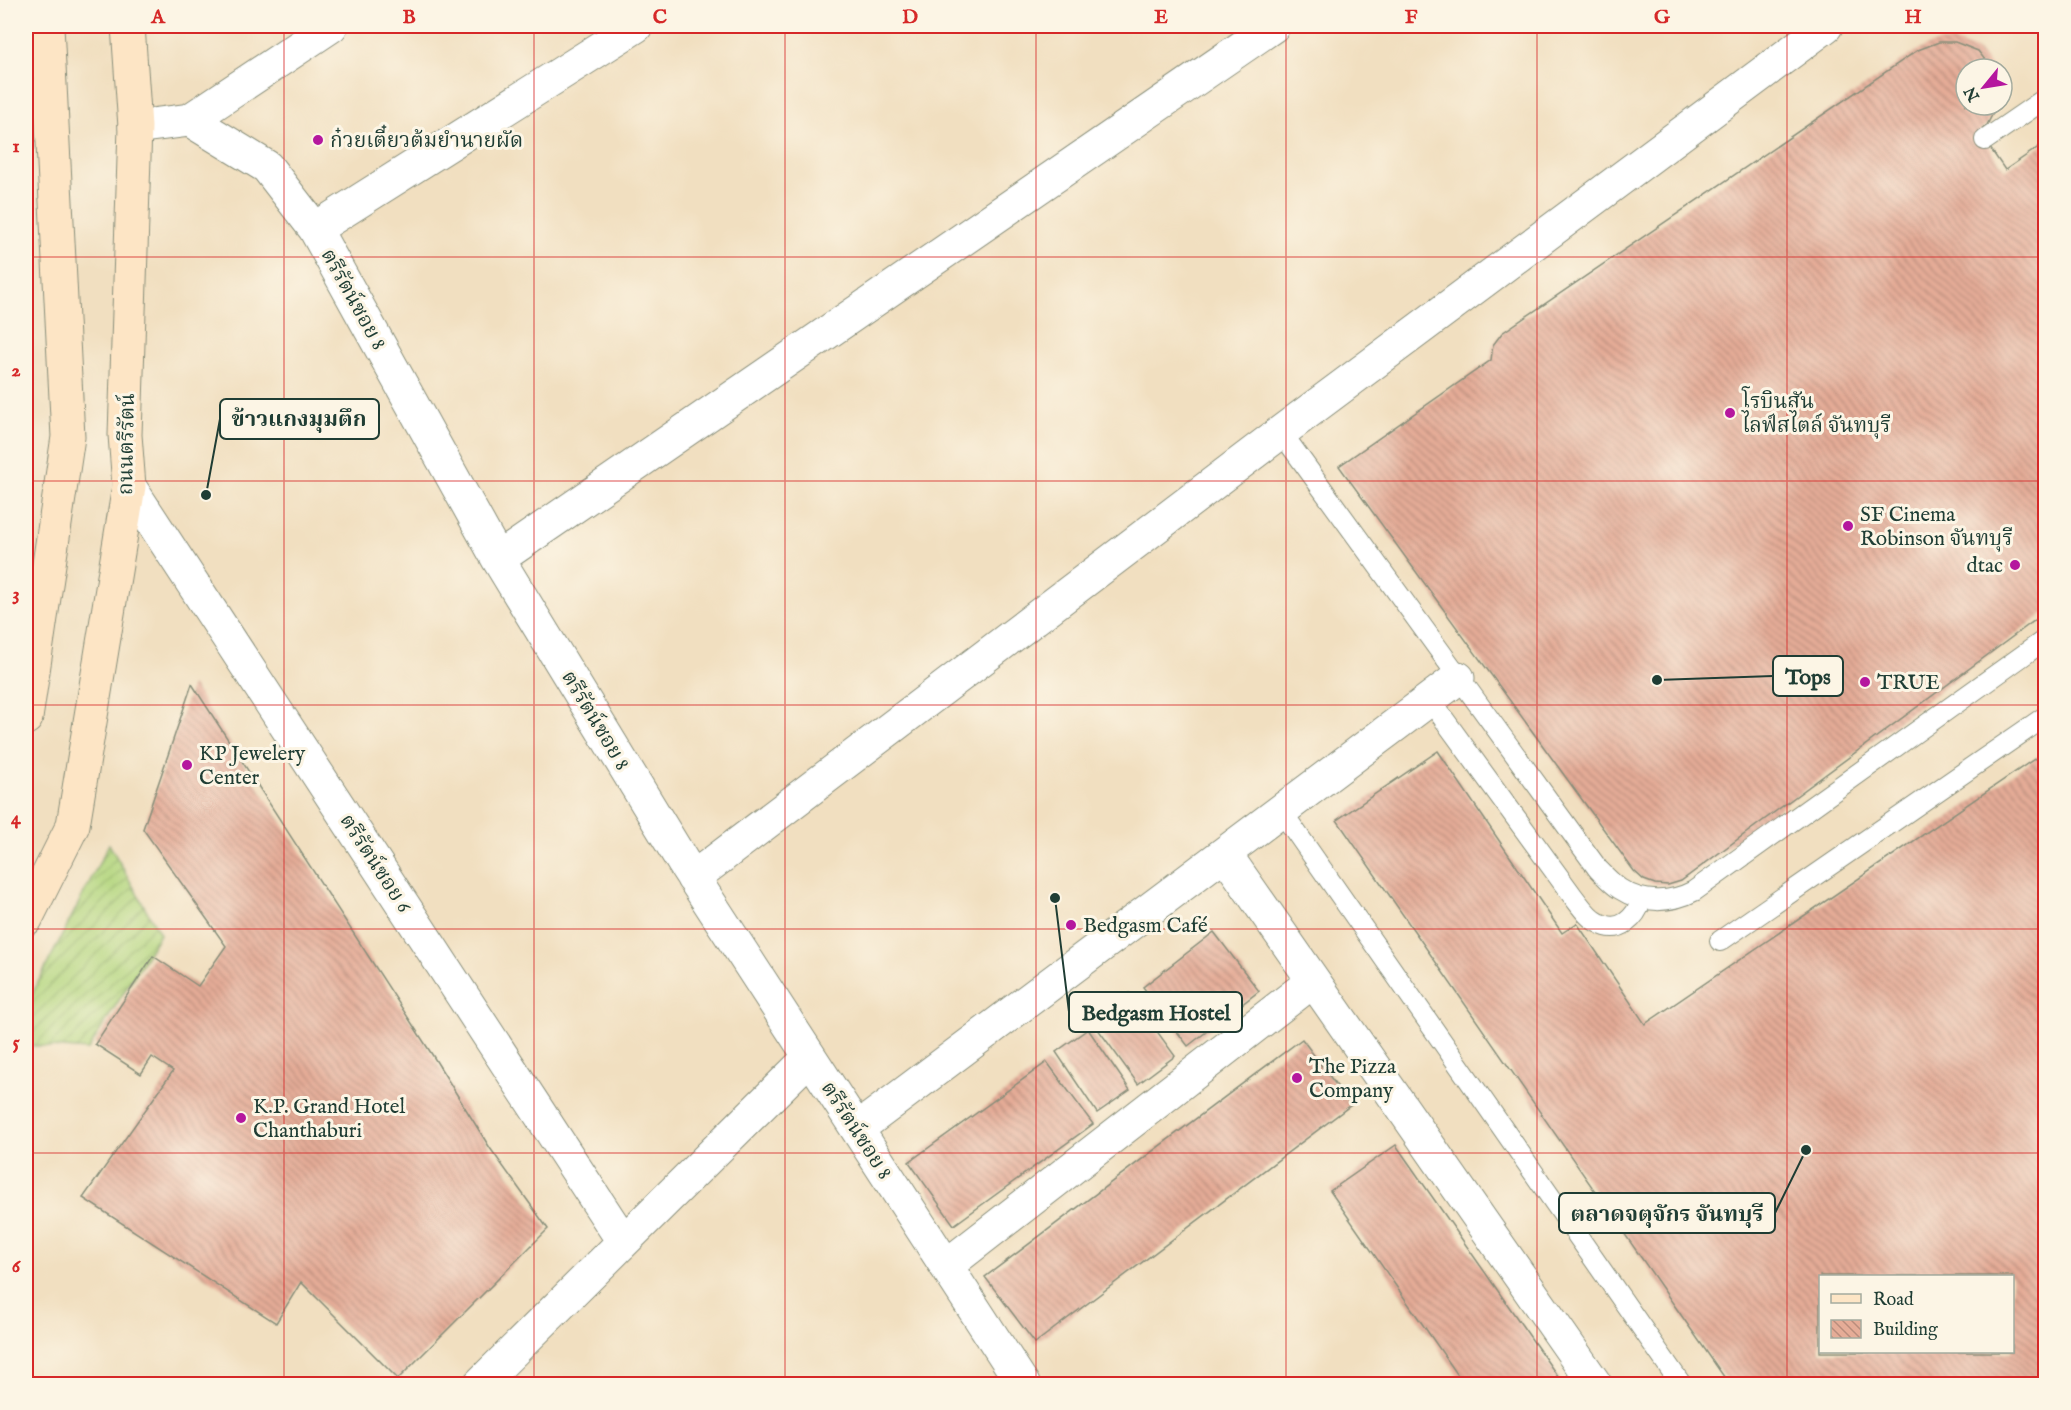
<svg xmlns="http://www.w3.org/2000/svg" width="2071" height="1410" viewBox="0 0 2071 1410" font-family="'IM FELL English','Noto Serif Thai',serif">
<defs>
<pattern id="garden-furrows" width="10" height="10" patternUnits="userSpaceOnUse" patternTransform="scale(1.5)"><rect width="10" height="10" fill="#b3d67e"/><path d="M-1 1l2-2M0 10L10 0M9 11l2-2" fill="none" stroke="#91af68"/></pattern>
<pattern id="building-back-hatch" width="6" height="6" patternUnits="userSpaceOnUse" patternTransform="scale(1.5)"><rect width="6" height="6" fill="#e5ac97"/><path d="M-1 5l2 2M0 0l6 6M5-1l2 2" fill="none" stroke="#b98d7c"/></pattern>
</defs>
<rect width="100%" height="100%" fill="#fcf5e5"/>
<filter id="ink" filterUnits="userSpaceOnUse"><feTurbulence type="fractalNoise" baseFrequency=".0167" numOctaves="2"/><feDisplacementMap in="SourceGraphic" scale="12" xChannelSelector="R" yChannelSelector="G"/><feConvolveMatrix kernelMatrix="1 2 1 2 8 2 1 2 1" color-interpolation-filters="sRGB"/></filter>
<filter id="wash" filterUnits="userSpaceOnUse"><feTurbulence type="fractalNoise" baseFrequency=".008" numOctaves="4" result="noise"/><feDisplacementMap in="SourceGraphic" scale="24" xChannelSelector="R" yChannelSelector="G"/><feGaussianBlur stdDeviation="1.35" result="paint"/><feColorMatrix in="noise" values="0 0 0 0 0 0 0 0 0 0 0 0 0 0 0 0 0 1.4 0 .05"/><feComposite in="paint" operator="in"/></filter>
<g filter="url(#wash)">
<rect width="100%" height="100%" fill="#f1dfc0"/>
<!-- garden -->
<path fill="url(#garden-furrows)" stroke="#698a59" stroke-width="1.5" d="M109,844l51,90 -72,116 -62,-5v-39z"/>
<g id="blocks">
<!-- building -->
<path fill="url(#building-back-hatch)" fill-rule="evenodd" d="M1939,42h16l23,9 12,15 1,3h-25v36h31l-10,20 -8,7 26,38 41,-28v470l-365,269 -13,4 -13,-1 -11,-4 -10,-9 -295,-405 152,-106 2,-15 9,-12 416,-283z
M192,684l241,372 57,92 58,81 -150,150 -97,-97 -25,41 -193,-125 90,-127 -21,-14 -11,17 -46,-30 58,-88 45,30 28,-40 -83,-117z
M1438,751l124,182 15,-10 68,101 401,-273v633h-281l-1,-2 -3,2h-32l-392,-564zM1820,1276h192v76h-192z
M1214,932l45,59 -71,55 -45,-59z
M1129,993l46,63 -37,28 -46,-63z
M1088,1029l42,61 -33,23 -41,-61z
M1302,1039l49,66 -316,238 -50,-66z
M1047,1062l46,62 -139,101 -45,-63z
M1396,1145l167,239h-99l-134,-193z"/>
</g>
</g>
<g filter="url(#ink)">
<use href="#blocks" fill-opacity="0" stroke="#888e7a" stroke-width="1.5"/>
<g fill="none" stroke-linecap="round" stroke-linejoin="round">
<!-- lane casing -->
<g stroke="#888e7a" stroke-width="22">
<path id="lane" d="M1985,140l61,-42
M1281,432l317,437c7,7 14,15 22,20 23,15 51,14 74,2l352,-252
M1430,700l142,195c8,10 16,23 27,28 21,12 37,-6 43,-24
M1282,812l399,572
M1720,941l326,-225"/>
</g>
<!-- street casing -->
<g stroke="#888e7a" stroke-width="35">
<path id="street" d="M190,120l141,-94
M135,127l55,-7 77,47 48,62 183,330 185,303 340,522
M315,229l321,-203
M129,486l494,755
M498,559l775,-533
M1225,854l370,530
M693,878l588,-446 545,-406
M857,1129l601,-451
M946,1266l367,-285
M480,1384l330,-327"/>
</g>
<!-- secondary casing -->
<g stroke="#888e7a" stroke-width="35">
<path id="secondary" d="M26,718l42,-281 -21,-411
M26,919l47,-94 56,-339 -4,-51 10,-308 -7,-101"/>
</g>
<!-- lane -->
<use href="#lane" stroke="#fff" stroke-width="20"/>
<!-- street -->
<use href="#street" stroke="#fff" stroke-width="33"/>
<!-- secondary -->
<use href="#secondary" stroke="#fde5c5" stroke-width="33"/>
</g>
</g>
<!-- grid -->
<path fill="none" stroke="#d62828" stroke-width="1.5" stroke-opacity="0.55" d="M284,26v1358M534,26v1358M785,26v1358M1036,26v1358M1286,26v1358M1537,26v1358M1787,26v1358M26,257h2020M26,481h2020M26,705h2020M26,929h2020M26,1153h2020"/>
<!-- markers -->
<g fill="#b5179e" stroke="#fcf5e5" stroke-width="2">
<circle cx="318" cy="140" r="6"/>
<circle cx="1730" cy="413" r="6"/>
<circle cx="1848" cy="526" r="6"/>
<circle cx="2015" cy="565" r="6"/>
<circle cx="1865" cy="682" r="6"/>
<circle cx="187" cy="765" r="6"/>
<circle cx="1071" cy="925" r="6"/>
<circle cx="1297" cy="1078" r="6"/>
<circle cx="241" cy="1118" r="6"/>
</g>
<g text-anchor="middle" stroke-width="6" stroke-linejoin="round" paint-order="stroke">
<!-- poi labels -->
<g font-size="21" fill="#1f3d34" stroke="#fcf5e5" text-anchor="start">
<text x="330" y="147">ก๋วยเตี๋ยวต้มยำนายผัด</text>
<text x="1742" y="408">โรบินสัน<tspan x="1742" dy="24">ไลฟ์สไตล์ จันทบุรี</tspan></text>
<text x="1860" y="521">SF Cinema<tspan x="1860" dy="24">Robinson จันทบุรี</tspan></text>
<text x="2003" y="572" text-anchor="end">dtac</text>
<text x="1877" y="689">TRUE</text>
<text x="199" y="760">KP Jewelery<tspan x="199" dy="24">Center</tspan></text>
<text x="1083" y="932">Bedgasm Café</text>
<text x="1309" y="1073">The Pizza<tspan x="1309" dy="24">Company</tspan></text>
<text x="253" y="1113">K.P. Grand Hotel<tspan x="253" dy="24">Chanthaburi</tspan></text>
</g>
<!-- street labels -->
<g font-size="21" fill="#1f3d34" stroke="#fcf5e5">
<text transform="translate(354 299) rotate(61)" y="7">ตรีรัตน์ซอย 8</text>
<text transform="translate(126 444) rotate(-89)" y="7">ถนนตรีรัตน์</text>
<text transform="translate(596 720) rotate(59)" y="7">ตรีรัตน์ซอย 8</text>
<text transform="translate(376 863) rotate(57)" y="7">ตรีรัตน์ซอย 6</text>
<text transform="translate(857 1130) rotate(57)" y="7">ตรีรัตน์ซอย 8</text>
</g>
</g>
<!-- callouts -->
<path fill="none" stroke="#1f3d34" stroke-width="2" d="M206 495L220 419M1657 680L1773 676M1055 898L1069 1012M1806 1150L1775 1213"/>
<g fill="#1f3d34" stroke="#fcf5e5" stroke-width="2">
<circle cx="206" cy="495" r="6"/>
<circle cx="1657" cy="680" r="6"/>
<circle cx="1055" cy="898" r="6"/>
<circle cx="1806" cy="1150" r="6"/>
</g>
<g fill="#fcf5e5" stroke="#1f3d34" stroke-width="2">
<rect x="220" y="399" width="159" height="40" rx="6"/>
<rect x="1773" y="656" width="70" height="40" rx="6"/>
<rect x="1069" y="992" width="173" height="40" rx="6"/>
<rect x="1559" y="1193" width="216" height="40" rx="6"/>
</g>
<g font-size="22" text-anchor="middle" font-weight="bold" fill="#1f3d34">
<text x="299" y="426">ข้าวแกงมุมตึก</text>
<text x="1808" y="684">Tops</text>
<text x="1156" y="1020">Bedgasm Hostel</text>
<text x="1667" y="1221">ตลาดจตุจักร จันทบุรี</text>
</g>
<!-- margin -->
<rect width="2071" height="1410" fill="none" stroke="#fcf5e5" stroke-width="66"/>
<!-- legend -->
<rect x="1819" y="1275" width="195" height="78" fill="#fcf5e5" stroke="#a4ab9e" stroke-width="1.5"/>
<rect x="1831" y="1294" width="30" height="9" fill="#fde5c5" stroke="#a4ab9e" stroke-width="1.5"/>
<text x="1873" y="1305" font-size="18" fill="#1f3d34">Road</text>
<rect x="1831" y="1320" width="30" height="18" fill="url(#building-back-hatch)" stroke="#a4ab9e" stroke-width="1.5"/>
<text x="1873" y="1335" font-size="18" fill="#1f3d34">Building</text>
<!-- north arrow -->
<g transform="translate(1984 87) rotate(240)"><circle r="28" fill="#fcf5e5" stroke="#a4ab9e" stroke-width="1.5"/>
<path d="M0-4.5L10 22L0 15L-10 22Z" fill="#b5179e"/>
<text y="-9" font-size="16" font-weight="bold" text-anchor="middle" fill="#1f3d34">N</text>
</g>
<rect x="33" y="33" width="2005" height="1344" fill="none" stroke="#d62828" stroke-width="2"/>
<g font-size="20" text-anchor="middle" font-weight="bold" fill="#d62828">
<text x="158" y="23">A</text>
<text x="409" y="23">B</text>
<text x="660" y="23">C</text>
<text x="910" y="23">D</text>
<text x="1161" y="23">E</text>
<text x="1411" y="23">F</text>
<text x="1662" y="23">G</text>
<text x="1913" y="23">H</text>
<text x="16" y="152">1</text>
<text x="16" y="376">2</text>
<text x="16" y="600">3</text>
<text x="16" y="824">4</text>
<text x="16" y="1048">5</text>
<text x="16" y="1272">6</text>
</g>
</svg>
